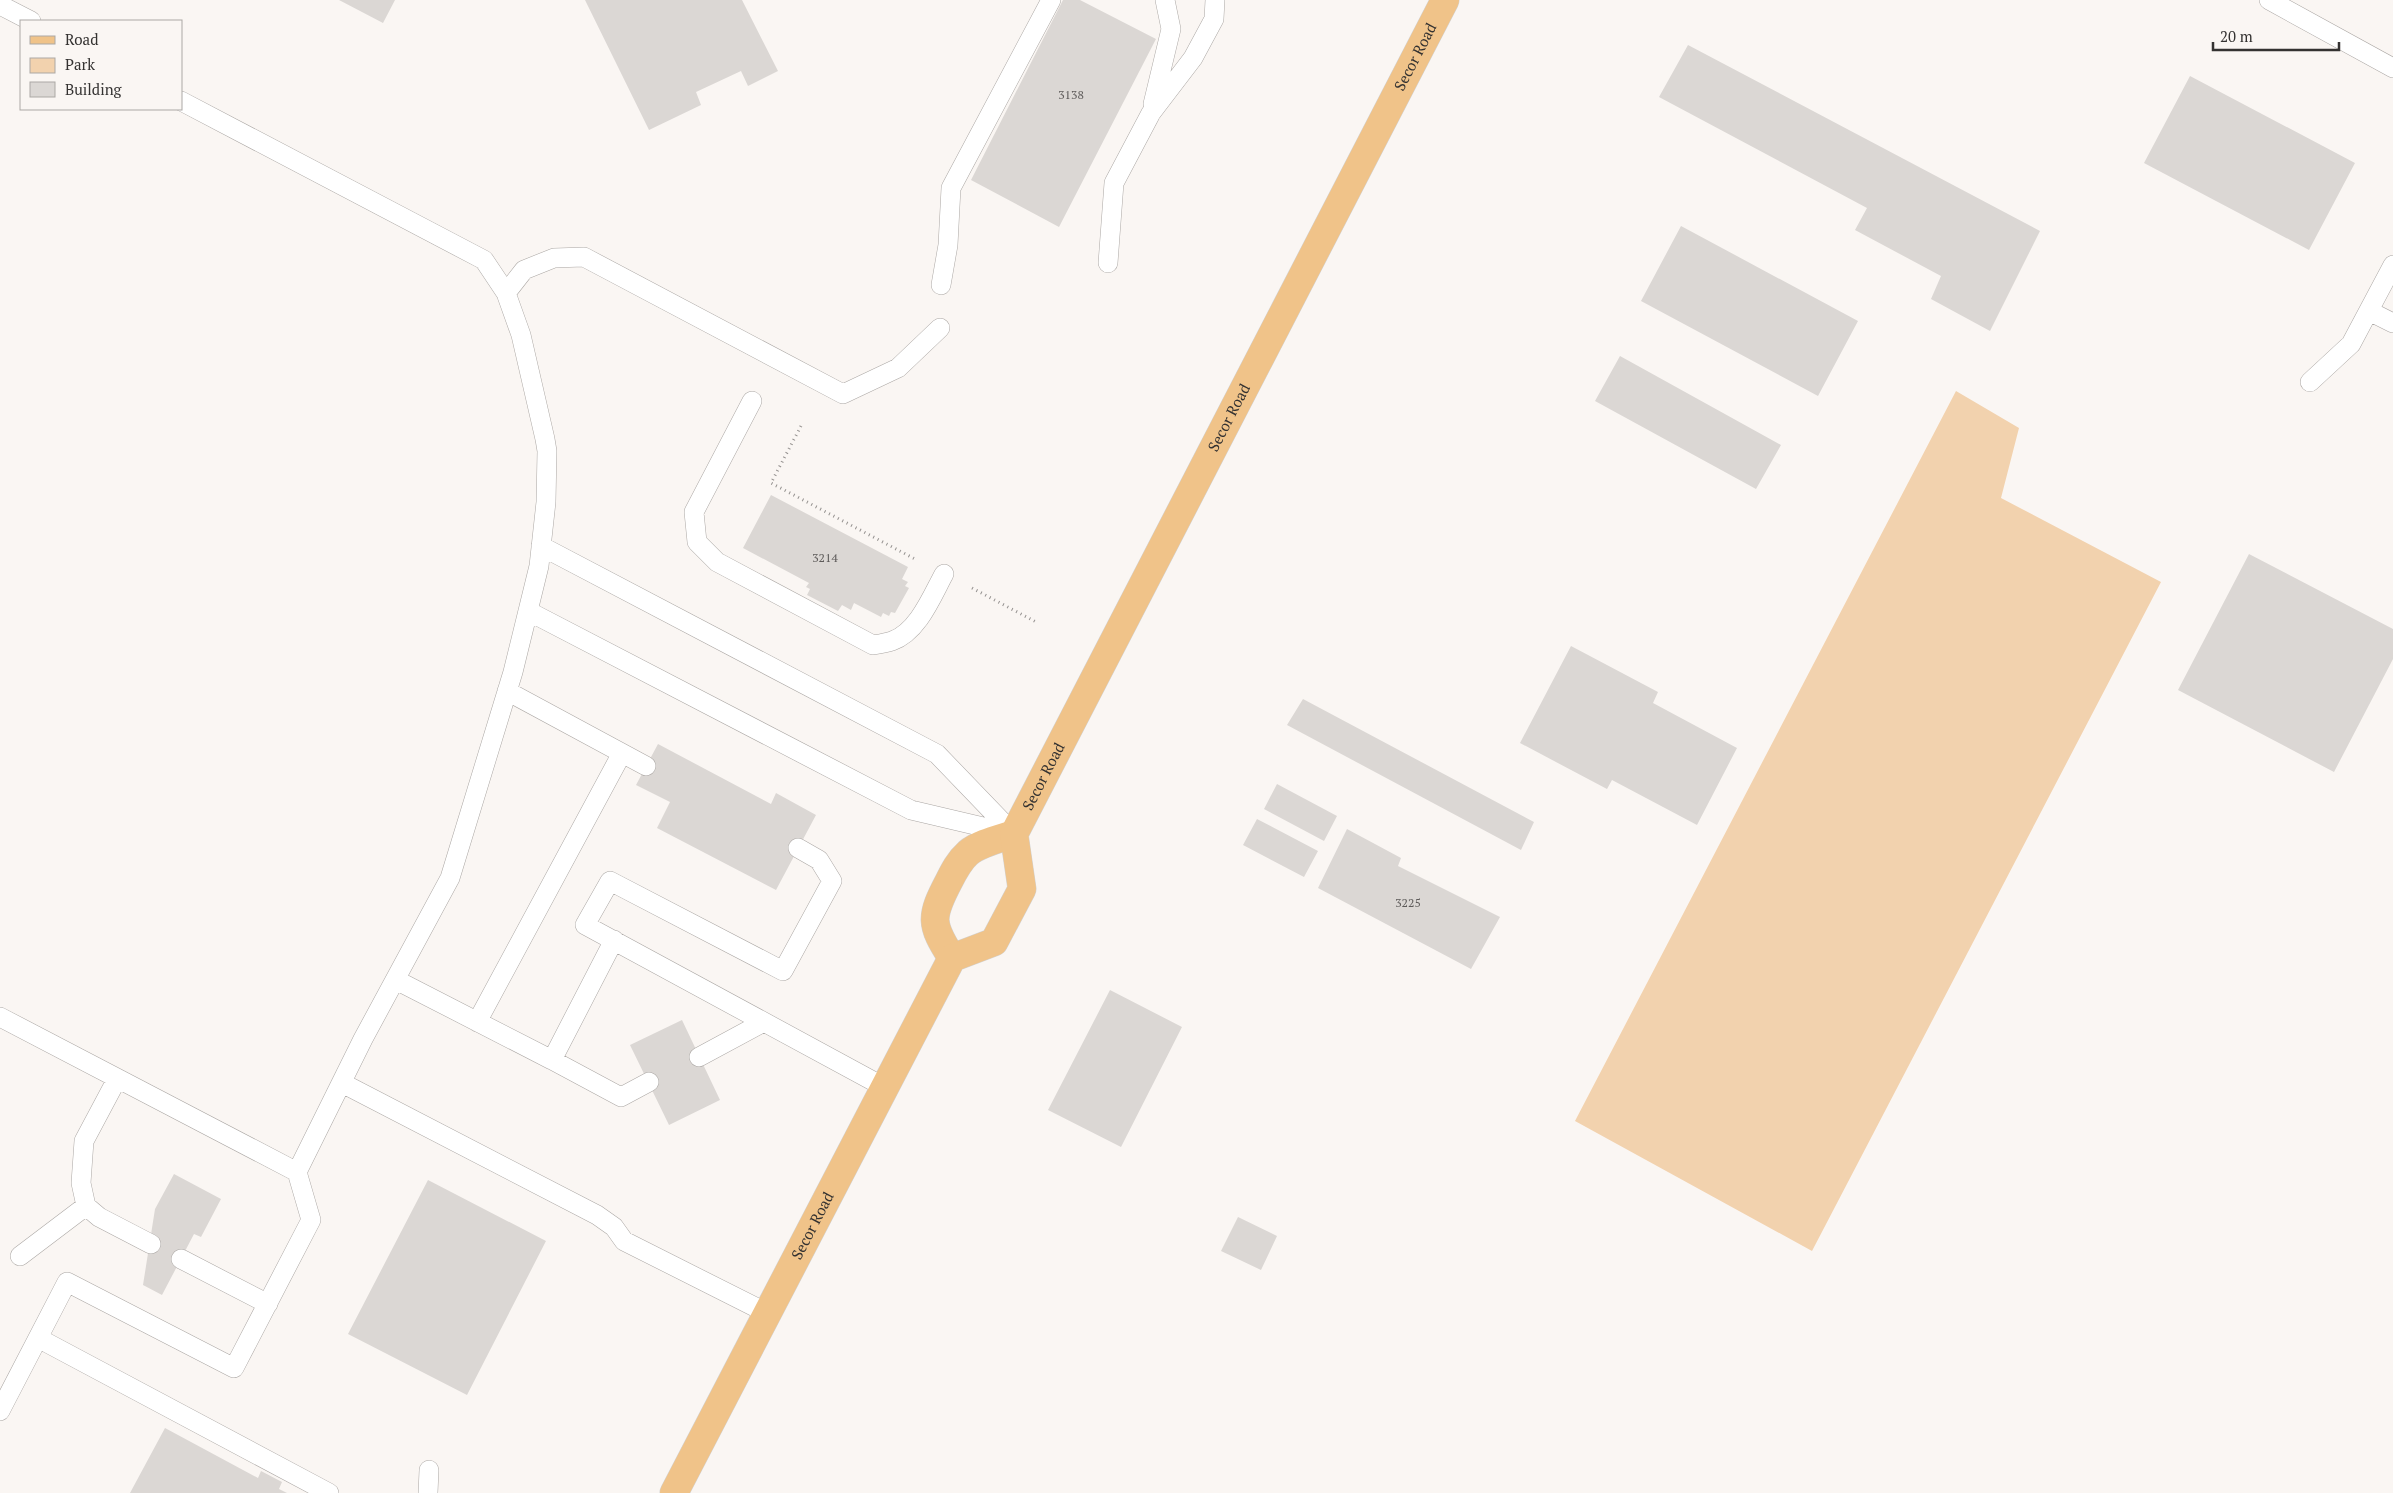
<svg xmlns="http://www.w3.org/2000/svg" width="2393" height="1493" viewBox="0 0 2393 1493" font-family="'PT Serif',serif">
<rect width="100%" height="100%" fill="#faf6f3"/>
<!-- green -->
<path fill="#f2d2ae" d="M1956,391l63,37 -18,70 160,84 -349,669 -237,-130z"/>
<!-- building -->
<path fill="#dbd7d4" d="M339,0h56l-12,23z
M585,0h157l36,71 -30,15 -7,-15 -45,21 5,13 -52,25z
M1063,0h17l76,39 -97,188 -88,-47z
M1688,45l352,186 -50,100 -59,-32 10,-23 -86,-46 12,-22 -208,-111z
M2190,76l165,87 -46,87 -165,-87z
M1681,226l177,95 -40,75 -177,-95z
M1620,356l161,89 -25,44 -161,-88z
M771,495l137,72 -6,12 6,3 -3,4 4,2 -14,25 -4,-1 -2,4 -6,-3 -2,4 -27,-14 -3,7 -9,-5 -4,6 -31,-16 3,-6 -4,-2 3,-4 -66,-35z
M2249,554l144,75v30l-59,113 -156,-82z
M1571,646l87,46 -5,11 84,45 -40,77 -85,-45 -5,9 -87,-46z
M1303,699l231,123 -13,28 -234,-125z
M658,744l113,60 5,-11 40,22 -40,75 -119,-62 13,-26 -34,-17z
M1277,784l60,32 -13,25 -60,-32z
M1257,819l61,32 -14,26 -61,-32z
M1347,829l54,29 -3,8 102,51 -29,52 -153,-81z
M1110,990l72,37 -61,120 -73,-37z
M682,1020l38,80 -51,25 -39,-80z
M174,1174l47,25 -20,38 -7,-3 -32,61 -19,-10 12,-76z
M428,1180l118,61 -79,154 -119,-61z
M1238,1217l39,19 -16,34 -40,-19z
M165,1428l93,50 3,-7 21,11 -3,7 8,4h-157z"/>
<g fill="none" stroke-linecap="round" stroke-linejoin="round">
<!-- lane casing -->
<g stroke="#aba7a4" stroke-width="20">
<path id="lane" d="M2269,0l124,68
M0,5l31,16
M1153,104l18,-75 -6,-29
M1108,263l6,-80 37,-70 42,-55 21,-39 1,-19
M941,285l7,-40 3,-57 100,-188
M506,293l18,-23 30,-12 30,-1 259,137 55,-26 42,-40
M2369,311l24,12
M2310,382l41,-38 42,-79
M752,401l-58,111 3,30 20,20 156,83c6,-1 13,-2 19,-4 26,-9 40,-45 52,-67
M541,546l396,208 77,80
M528,611l383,199 102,24
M507,691l139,75
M798,848l21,12 13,21 -49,90 -173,-90 -25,44 299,162
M396,980l156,80 62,-120
M0,1017l297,155
M477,1022l145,-269
M699,1057l65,-35
M552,1060l69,37 28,-15
M117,1079l-33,62 -3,42 5,23 13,11 52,27
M342,1083l255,132 17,12 10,14 143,72
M20,1256l66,-50
M181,1259l87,45
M38,1338l291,155
M0,1411l67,-129 167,86 77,-148 -14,-48 66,-133 87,-161 63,-206 26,-106 7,-64 1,-51 -2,-12 -24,-104 -15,-42 -22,-33 -303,-159
M428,1493l1,-23"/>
</g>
<!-- primary casing -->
<g stroke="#d2d2d2" stroke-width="29">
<g id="primary">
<path d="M952,958c-22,-34 -22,-41 -3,-77 5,-10 10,-20 19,-28 12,-10 31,-14 46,-19"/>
<path id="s1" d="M674,1493l278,-535 42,-16 28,-53 -8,-55 431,-834"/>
</g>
</g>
<!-- path -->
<path stroke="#94918f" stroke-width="3" stroke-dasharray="1 4" stroke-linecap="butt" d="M801,426l-30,57 144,76
M972,588l66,35"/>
<!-- lane -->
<use href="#lane" stroke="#fff" stroke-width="19"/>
<!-- primary -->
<use href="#primary" stroke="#f0c389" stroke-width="28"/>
</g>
<g text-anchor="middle" stroke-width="5" stroke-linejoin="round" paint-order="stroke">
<!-- number labels -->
<g font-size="12" fill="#5e5b5a">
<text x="1071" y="99">3138</text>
<text x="825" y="562">3214</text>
<text x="1408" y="907">3225</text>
</g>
<!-- street labels -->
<g font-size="15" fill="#343231" stroke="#faf6f3">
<text dy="5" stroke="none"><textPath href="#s1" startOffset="1638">Secor Road</textPath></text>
<text dy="5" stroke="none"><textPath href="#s1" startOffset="1232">Secor Road</textPath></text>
<text dy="5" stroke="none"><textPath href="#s1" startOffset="828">Secor Road</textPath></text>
<text dy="5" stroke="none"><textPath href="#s1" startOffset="301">Secor Road</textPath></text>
</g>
</g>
<!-- legend -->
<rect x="20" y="20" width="162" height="90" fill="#faf6f3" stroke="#aba8a5"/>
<rect x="30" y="36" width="25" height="8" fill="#f0c389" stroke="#aba8a5"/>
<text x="65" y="45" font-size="15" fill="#343231">Road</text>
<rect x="30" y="58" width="25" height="15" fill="#f2d2ae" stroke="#aba8a5"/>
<text x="65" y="70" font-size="15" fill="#343231">Park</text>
<rect x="30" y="82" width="25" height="15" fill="#dbd7d4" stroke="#aba8a5"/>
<text x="65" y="95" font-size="15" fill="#343231">Building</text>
<!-- scale -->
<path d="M2213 42v8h126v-8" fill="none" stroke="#343231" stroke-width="2.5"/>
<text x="2220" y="42" font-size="15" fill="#343231" stroke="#faf6f3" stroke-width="4" paint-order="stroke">20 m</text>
</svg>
